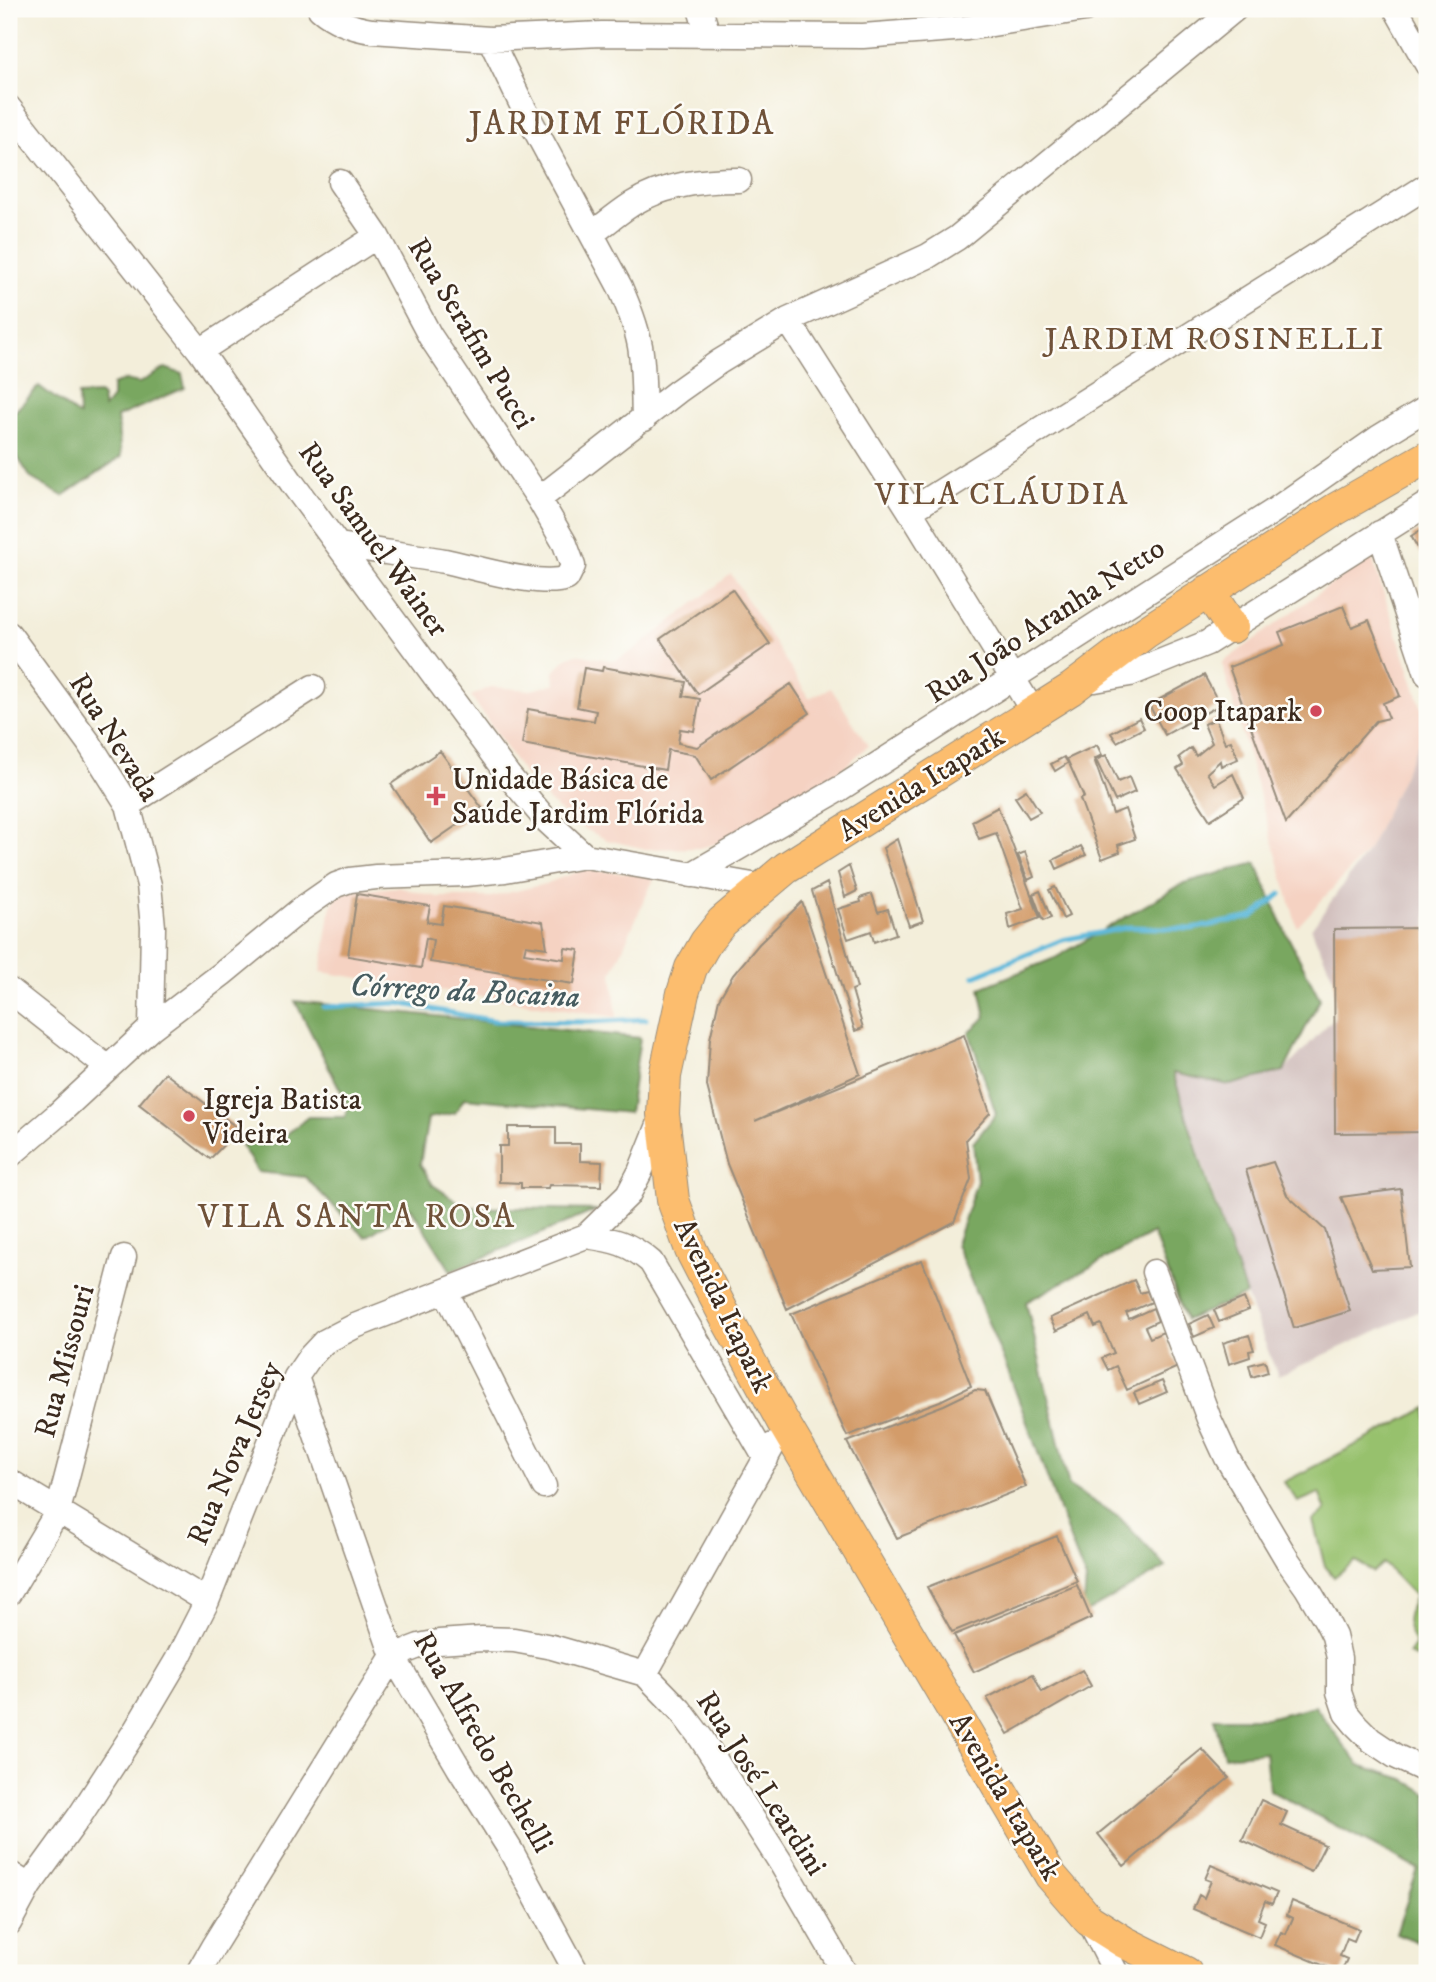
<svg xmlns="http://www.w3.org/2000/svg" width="1436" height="1982" viewBox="0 0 1436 1982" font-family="'IM FELL DW Pica',serif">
<rect width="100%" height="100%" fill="#fdfcf7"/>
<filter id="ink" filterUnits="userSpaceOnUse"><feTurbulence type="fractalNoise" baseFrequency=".0143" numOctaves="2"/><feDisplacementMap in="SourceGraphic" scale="14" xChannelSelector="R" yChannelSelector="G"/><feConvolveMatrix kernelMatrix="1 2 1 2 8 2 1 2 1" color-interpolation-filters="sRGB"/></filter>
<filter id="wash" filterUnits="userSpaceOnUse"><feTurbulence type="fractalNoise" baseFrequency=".00686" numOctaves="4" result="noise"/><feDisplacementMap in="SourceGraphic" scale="28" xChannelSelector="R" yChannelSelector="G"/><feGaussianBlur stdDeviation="1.57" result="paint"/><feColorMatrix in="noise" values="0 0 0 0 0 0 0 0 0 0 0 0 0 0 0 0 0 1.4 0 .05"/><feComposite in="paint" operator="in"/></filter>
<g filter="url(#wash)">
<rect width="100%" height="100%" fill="#f3eeda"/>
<!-- built -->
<path fill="#f5d2c2" d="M1371,555l56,169 -58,125 -72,78 -75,-264z
M731,574l78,124 22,-10 37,58 -46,41 -84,51 -38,10 -54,1 -39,-9 -34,-17 -24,-22 -26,-28 -52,-77 20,-9 40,3 24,-6 -1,-12 11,-13 11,-5 38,7 22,-12z
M584,869l71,7 -43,97 5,44 -296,-45 10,-66 9,-14 58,-5 40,10h53l54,-13z"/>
<!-- industrial -->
<path fill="#d1bfbd" d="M1427,724v584l-149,68 -32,-81 -73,-223 57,12 54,-13 62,-66 -35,-76 58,-80z"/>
<!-- green -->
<path fill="#97c16d" stroke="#697646" stroke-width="2" d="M1427,1408v254l-19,-8 7,-10c-11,-24 -10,-24 0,-48l-32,-33 -10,9 -18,-11 -21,16 -9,-11 -12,-45 13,-11 -7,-17 -21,9 -14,-20z"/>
<!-- forest -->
<path fill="#79a760" stroke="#5a683f" stroke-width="2" d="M165,368l17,6 3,14 -68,29 4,40 -58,39 -32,-18 -22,-34v-26l30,-32 40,30 -1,-21 23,-1 3,14 8,-10v-13l13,-5 14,3z
M1256,863l30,70 34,66 -36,72 -54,14 -57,-12 35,112 38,110 -60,25 -33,-87 -127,69 43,184 51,32 46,49 -83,47 3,-34 -14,-35 -64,-174 -52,-127 21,-63 -4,-38 23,-29 -27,-82 17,-15 -6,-29 75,-30 129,-75z
M295,1001l345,37 -11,75 -165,-15 -9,15 -27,5 -8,46 13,21 33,22 131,3 -146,61 -40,-63 -45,29 -16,-14 -45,-46 -47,-5 -17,-27 33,-1 34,-27h37l3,-12z
M1315,1706l44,59 45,14 23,14v142l-10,7 -21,-9 22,-64 -149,-79 -4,-38 -41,4 -10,-38h53z"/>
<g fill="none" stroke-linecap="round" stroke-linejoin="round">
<!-- stream -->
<path stroke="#5eb9db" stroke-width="5" d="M974,976l88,-36 68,-13 61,2 61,-12 29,-23
M324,1007l74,-4 97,18 94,1 57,-3"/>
</g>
<g id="blocks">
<!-- building -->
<path fill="#d39c6a" d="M1427,526v38l-16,-28z
M732,589l38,55 -72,50 -38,-55z
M1343,606l9,21 17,-7 31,76 -17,7 6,15 -13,3 -90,102 -57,-156 55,-22 -5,-13z
M603,667l83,15 -3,14 17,3 -6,32 -14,-2 -2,14 19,4 94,-63 19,29 -99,67 -16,-25 -27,-5 -3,20 -143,-26 6,-35 66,12 2,-10 -19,-4 7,-39 18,3z
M1204,675l16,30 -55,30 -16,-30z
M1139,718l5,10 -27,14 -6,-9z
M1216,719l9,24 6,-2 7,18 -17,7 -1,-5 -13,12 8,12 18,-11 11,24 -34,22 -33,-51 6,-4 -4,-8 12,-9 5,8 16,-13 -8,-19z
M1097,745l5,10 -8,4 19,55 12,-5 10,30 -17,6 2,7 -18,7 -22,-60 4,-2 -17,-38z
M440,751l42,57 -51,35 -40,-59z
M1106,755l12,27 11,-5 6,15 -20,9 -19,-41z
M1064,757l4,6 -13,8 -4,-7z
M1026,790l14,22 -11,6 -14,-21z
M998,807l42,111 -30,11 -3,-15 16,-5 -27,-76 -17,6 -7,-18z
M897,839l26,82 -14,5 -26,-78z
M1081,846l5,9 -29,14 -4,-9z
M1025,852l9,25 -6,3 -10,-25z
M849,866l8,25 -12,6 -7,-24z
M827,883l30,105 -5,2 11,38 -8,3 -43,-140z
M1055,887l14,29 -6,3 -14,-29z
M1040,891l11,27 -8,3 -10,-27z
M357,894l73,12 -3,16 14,2 3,-18 99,16 4,26 -21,-3 -2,8 40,6 1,-11 14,2 -5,34 -144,-22 3,-22 -7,-2 -5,30 -73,-12z
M872,894l6,18 10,-3 8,25 -22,8 -3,-11 -23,8 -10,-30 23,-7 -1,-4z
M802,902l58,172 -105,47 209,-86 26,78 -24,26 5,40 -17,43 -167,87 -60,-145 -20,-78 3,-47 9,-40 14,-24 26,-31z
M1427,928v204l-92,1 -1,-204z
M165,1073l74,56 -29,30 -71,-55z
M508,1127h48v17h24v17l22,1 -1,24 -52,-1 -1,3h-27v-5l-22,-1v-36h9z
M1273,1162l14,33 38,35 25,81 -56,17 -48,-158z
M1401,1189l9,78 -38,2 -31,-72z
M922,1260l49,126 -31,15 -93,35 -56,-122z
M1134,1280l6,13 7,-2 5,11 -26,11 3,6 24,-11 5,13 -13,6 5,11 13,-6 15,35 -51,23 -11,-24 -8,4 -6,-12 12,-5 -13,-29 -6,3 -5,-12 -34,16 -6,-13z
M1244,1298l5,12 -30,12 -5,-12z
M1208,1315l6,13 -20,9 -5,-13z
M1249,1335l5,15 -5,1 1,6 -21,7 -6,-21z
M1265,1361l3,11 -16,5 -3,-12z
M1162,1381l5,11 -28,12 -5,-11z
M975,1390l10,1 41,96 -129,51 -50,-96 97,-37z
M1057,1536l20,45 -125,51 -25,-45z
M1077,1585l14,33 -117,54 -20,-37z
M1082,1670l9,16 -83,48 -21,-36 46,-24 9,18z
M1202,1749l27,29 -105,88 -26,-32z
M1261,1800l26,12 -6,13 44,20 -14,27 -69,-32z
M1211,1865l66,28 -5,11 -7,-3 -7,18 7,3 -6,15 -66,-28 6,-14 5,3 7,-17 -6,-2z
M1292,1901l67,28 -5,12 -7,-3 -7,18 7,3 -6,14 -66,-28 6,-13 5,2 7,-16 -6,-3z"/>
</g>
</g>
<g filter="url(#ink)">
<use href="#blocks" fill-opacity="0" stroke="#978c7c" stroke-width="2"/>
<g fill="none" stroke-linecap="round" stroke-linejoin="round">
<!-- minor casing -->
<g stroke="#978c7c" stroke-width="27">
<path id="minor" d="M320,9c15,13 32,19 52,22l118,8 112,-5 261,2 104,-8 118,-19
M700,9l8,25
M1396,9l31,55
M490,39l32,66 98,182c8,19 16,38 20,59 4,24 3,48 4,73
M9,108l191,243 92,132 216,292 38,45 39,36 179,31
M340,182l37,54
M592,234c13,-10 26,-21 40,-30 32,-20 71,-24 107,-24
M788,320l122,191 124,202
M200,351l177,-115 53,100 109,163 26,45 8,22 -6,12c-27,10 -92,-11 -122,-17 -35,-6 -71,-10 -106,-16
M539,499l139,-108 41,-29 69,-42 140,-64 29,-18 278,-229
M910,511l517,-325
M1380,533l47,141
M9,634l80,109 39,62 21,80 4,42 -2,101
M1095,680l35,-6 77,-31 220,-139
M128,805l185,-118
M691,875l150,-87 431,-276 106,-74 49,-30
M9,990l98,77
M9,1156l47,-40 95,-88 71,-54 78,-64 36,-25 14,-5 26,-3 90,-3 39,-4 80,-14
M586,1236c28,4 43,7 65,26l115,197
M1154,1272l55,147 18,39 61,103 19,27 19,32 8,16 5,22v34l7,21 10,12 15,15 24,16 32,15
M446,1292l98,194
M296,1377l97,279 66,112 52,83 66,122
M9,1481l198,120
M9,1593l49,-82 66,-254
M645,1674l128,-229
M9,1873l20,13
M1089,1920l27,53
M9,1923l20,-37 50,-69 56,-86 42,-71 30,-59 89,-224 13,-19 15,-16 31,-16 231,-90 42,-41 12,-23 23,-57
M198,1973l16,-28 179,-289 26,-10 20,-4 43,-3 32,1 38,7 93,27 35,36 21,28 80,125 64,110"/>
</g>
<!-- major casing -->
<g stroke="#978c7c" stroke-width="34">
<path id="major" d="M1208,591l24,36
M1186,1973l-62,-31 -35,-22 -38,-44 -268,-454 -59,-108 -33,-64 -18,-50 -10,-86 2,-38 18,-83 8,-25 15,-26 16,-20 64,-54 285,-179 75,-57 190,-123 91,-52"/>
</g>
<!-- minor -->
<use href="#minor" stroke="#fff" stroke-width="24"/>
<!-- major -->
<use href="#major" stroke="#fcbd6e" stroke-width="32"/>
</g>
</g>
<!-- markers -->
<g fill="#d1495b" stroke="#fdfcf7" stroke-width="2.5">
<circle cx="1316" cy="711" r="7"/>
<path d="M432.5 785.5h7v7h7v7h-7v7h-7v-7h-7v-7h7z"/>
<circle cx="189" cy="1116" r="7"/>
</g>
<g text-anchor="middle" stroke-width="5" stroke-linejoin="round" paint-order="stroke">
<!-- street labels -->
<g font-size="30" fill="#3b2a1e" stroke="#fdfcf7">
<text transform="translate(472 333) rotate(59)" y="10">Rua Serafim Pucci</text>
<text transform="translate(374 539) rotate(54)" y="10">Rua Samuel Wainer</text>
<text transform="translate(1045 620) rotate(-33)" y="10">Rua João Aranha Netto</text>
<text transform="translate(115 737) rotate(58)" y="10">Rua Nevada</text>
<text transform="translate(921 783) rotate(-32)" y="10">Avenida Itapark</text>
<text transform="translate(724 1305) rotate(64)" y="10">Avenida Itapark</text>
<text transform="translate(64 1361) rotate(-75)" y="10">Rua Missouri</text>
<text transform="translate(234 1453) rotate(-67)" y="10">Rua Nova Jersey</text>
<text transform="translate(484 1742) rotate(60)" y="10">Rua Alfredo Bechelli</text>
<text transform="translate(762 1783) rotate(57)" y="10">Rua José Leardini</text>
<text transform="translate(1006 1796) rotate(59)" y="10">Avenida Itapark</text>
</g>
<!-- poi labels -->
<g font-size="30" fill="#3b2a1e" stroke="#fdfcf7" text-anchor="start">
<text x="1302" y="721" text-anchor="end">Coop Itapark</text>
<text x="452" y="789">Unidade Básica de<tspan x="452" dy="34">Saúde Jardim Flórida</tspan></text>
<text x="203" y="1109">Igreja Batista<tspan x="203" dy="34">Videira</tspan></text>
</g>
<!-- neighbourhood labels -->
<g font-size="32" letter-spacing="2" fill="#705239" stroke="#fdfcf7">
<text x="1215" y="349">JARDIM ROSINELLI</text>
<text x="1002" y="504">VILA CLÁUDIA</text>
</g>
<!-- water labels -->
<g font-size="32" font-style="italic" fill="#475c60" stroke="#fdfcf7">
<text transform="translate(465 990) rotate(3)" y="11">Córrego da Bocaina</text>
</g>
<!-- quarter labels -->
<g font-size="33" letter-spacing="2" fill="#705239" stroke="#fdfcf7">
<text x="622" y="134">JARDIM FLÓRIDA</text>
<text x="357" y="1227">VILA SANTA ROSA</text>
</g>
</g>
<!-- margin -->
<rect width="1436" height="1982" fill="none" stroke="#fdfcf7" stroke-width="35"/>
</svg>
